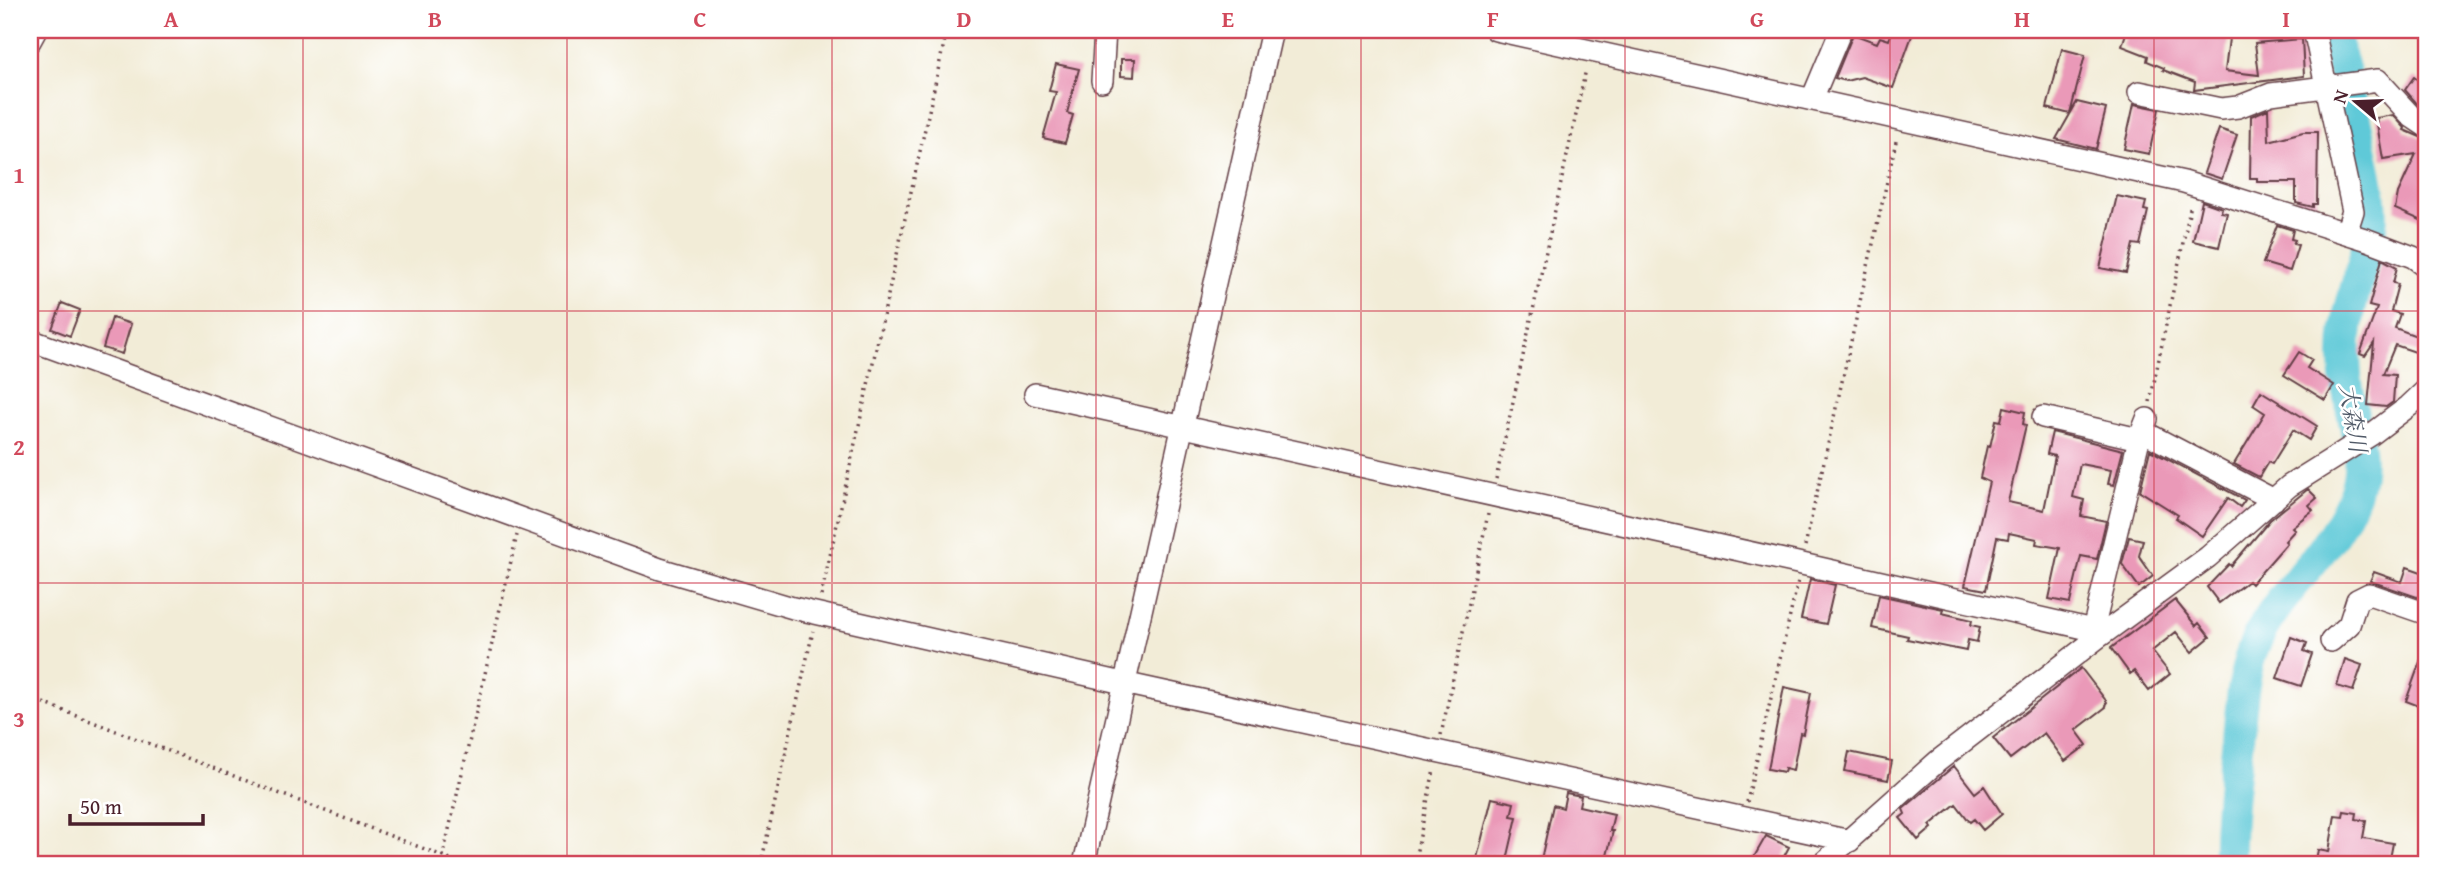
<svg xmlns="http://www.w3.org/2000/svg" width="2457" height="894" viewBox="0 0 2457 894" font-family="'Gentium Book Plus','Noto Serif JP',serif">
<rect width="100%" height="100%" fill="#fff"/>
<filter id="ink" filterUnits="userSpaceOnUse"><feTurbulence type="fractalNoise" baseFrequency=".0143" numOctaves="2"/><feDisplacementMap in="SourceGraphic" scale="14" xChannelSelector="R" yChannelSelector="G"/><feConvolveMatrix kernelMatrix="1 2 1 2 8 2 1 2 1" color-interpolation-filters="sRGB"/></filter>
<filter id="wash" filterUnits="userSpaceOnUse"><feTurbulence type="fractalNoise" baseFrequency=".00686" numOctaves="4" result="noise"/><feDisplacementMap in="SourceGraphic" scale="28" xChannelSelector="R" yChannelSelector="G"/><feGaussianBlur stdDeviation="1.57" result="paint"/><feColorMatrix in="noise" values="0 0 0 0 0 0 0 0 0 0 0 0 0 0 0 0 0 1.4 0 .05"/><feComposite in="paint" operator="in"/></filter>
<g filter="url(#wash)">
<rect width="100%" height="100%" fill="#f2ecd7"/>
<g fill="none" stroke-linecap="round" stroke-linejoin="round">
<!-- river -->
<path stroke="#5ec9d8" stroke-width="32" d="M2229,864c-1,-42 4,-84 9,-126 4,-38 5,-79 26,-112 28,-47 73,-82 91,-135 13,-39 -5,-76 -9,-115 -2,-25 0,-54 7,-78 6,-24 15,-47 18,-72 3,-26 -5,-53 -10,-78 -8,-40 -17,-79 -29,-118"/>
</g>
<g id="blocks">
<!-- building -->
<path fill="#ea99b8" d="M1893,30h21l-21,58 -31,-11 -16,4 -11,-3 18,-44 24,9 3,-6 9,3z
M2127,30h103l-5,41 34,4 -4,-32 47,-4 2,37 -110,14 1,-8 -32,-12 1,-2 -17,-7 1,-5 -26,-10z
M2062,49l23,6 -15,59 -23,-6z
M1121,59h14l-1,18 -13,-1z
M1056,64l23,5 -12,44 6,2 -8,28 -22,-5 13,-46 -7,-1z
M2414,77l13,10v10l-7,10 -15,-17z
M2077,102l29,7 -10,40 -40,-10z
M2134,104l25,5 -10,45 -25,-5z
M2268,109l1,32 34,-9h15l-1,72h-4v3l-17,-4v-21h-39v-4h-7l1,-62z
M2393,115l12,13 -1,2 23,10v50l-5,12 5,3v18l-32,-14 3,-16 18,-39 -33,5 -7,-41z
M2219,129l18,6 -15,44 -18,-6z
M2117,196l29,6 -2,8 4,1 -8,34 -7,-1 -7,29 -26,-5z
M2202,201l20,7 -1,4 6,1 -8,34 -26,-6z
M2277,225l16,5 -2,9 4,1 -2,4 5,1 -8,26 -27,-8z
M2382,259l15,8 -4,16 5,1 -7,27 9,3 -5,14 32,12 -3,15 -29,-10 -12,29 12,1 -2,27 -7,5 -18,-2 6,-62 -9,13 -5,-2 17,-46 -8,-2z
M62,303l18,7 -10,26 -18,-7z
M112,318l19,6 -9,30 -19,-6z
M2299,352l13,8 -5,8 27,17 -9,15 -41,-25z
M2261,391l56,35 -8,14 -16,-10 -21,34 -4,-2 -9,15 -25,-13 31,-51 -12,-8z
M2004,407l21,5 -2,12 3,1 -18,77 36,8 11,-54 -8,-2 5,-22 71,18 -9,35 -6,-1 3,-14 -31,-6 -7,33 11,3 -3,16 25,5 -9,38 -16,-3 -11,47 -21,-4 11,-51 -24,-4 1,-5 -28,-6 -1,6 -11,-2 -11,53 -21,-4 24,-104 -9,-4 7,-32 3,1 6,-27 5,1z
M2150,450l95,50 -5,7 -12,-9 -26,38 -26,-18 2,-3 -38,-24z
M2308,489l9,9 -8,7 4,5 -21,17 3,3 -10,11 2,2 -36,41 -3,-3 -29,22 -12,-16 22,-23 2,2 39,-46z
M2129,537l14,3 -4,16 14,20 -14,11 -17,-23z
M2407,567l20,7v23l-6,-2 -1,3 -50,-17 4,-9 28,10z
M1810,579l25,6 -9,39 -25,-5z
M1879,595l64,14 -1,4 30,7 -1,5 9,2 -3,15 -9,-2 -2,11 -59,-12 1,-3 -36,-8z
M2175,600l21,26 3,-3 11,14 -18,15 -16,-20 -24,19 18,23 -21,17 -15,-20 -4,3 -19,-26z
M2291,637l16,6 -3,8 8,3 -11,32 -24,-8z
M2425,648h2v61l-21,-8z
M2345,659l17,6 -9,26 -16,-5z
M2081,668l26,34 -2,3 1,2 -30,23 11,15 -22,16 -21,-28 -34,26 -17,-21z
M1784,687l27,6 -8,41 -3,-1 -7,37 -8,-2 -1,4 -16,-3z
M1849,752l43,9 -4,19 -43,-9z
M1954,766l21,27 9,-7 18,28 -19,16 -9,-11 -4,3 -14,-18 -26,21 2,3 -14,12 -18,-22 5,-4 -2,-5z
M1566,793l15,3 -2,10 35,8 -4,17h3l-8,33h-65l13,-59 10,3z
M1492,798l22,5 -3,13 6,1 -10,43 -8,-2 -2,5 -20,-5z
M2344,811l13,2 -1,6 10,2 -3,17 30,5 -4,21h-74l3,-14 11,2 6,-37 8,1z
M1766,836l23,11 -9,17h-30z"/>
</g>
</g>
<g filter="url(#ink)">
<use href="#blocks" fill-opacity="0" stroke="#633e45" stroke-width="2"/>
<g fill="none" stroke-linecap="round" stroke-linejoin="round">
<!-- minor casing -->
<g stroke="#633e45" stroke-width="24">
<path id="minor" d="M1496,30l688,152 184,58 45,17 14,10
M2314,30l39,181 -7,22
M30,41l6,-11
M1102,81l3,-51
M2139,92l82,17 17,-2 33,-13 107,-14 34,37 15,10
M1812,99l29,-69
M30,340l630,229 133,39 330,75 727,158
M1035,394l767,170 291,66 7,6
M2043,417l96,22
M2142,431l132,69
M2093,630l46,-191 8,-20
M2331,641l18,-16 8,-25 12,-6 58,20
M1084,864l188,-834
M1822,864l116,-103 162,-125 108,-79 81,-71 83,-52 37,-28 18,-17"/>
</g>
<!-- path -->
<path stroke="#633e45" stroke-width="3.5" stroke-dasharray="2 5" stroke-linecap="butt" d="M2150,402l41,-198
M1496,479l90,-410
M1805,546l92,-409
M821,596l126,-566
M30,698l434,166
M1441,735l47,-221
M1747,802l51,-221
M441,864l76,-329
M761,864l52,-233
M1414,864l20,-94"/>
<!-- minor -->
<use href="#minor" stroke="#fff" stroke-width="21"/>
</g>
</g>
<!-- grid -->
<path fill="none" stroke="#d1495b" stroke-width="2" stroke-opacity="0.55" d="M303,30v834M567,30v834M832,30v834M1096,30v834M1361,30v834M1625,30v834M1890,30v834M2154,30v834M30,311h2397M30,583h2397"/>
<g text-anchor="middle" stroke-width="5" stroke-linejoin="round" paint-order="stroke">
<!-- water labels -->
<g font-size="23" font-style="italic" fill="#515a68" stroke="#fff">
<text transform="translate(2353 418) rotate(81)" y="8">大森川</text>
</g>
</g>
<!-- margin -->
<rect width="2457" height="894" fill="none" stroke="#fff" stroke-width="77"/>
<!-- north arrow -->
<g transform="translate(2356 102) rotate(289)" stroke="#ffffff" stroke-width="5" paint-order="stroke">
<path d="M0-5L12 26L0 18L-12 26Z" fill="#4a1f2b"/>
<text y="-10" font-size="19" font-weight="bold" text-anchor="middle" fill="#4a1f2b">N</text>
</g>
<!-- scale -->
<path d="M70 814v10h133v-10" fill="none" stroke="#4a1f2b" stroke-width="3.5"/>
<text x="80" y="814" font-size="21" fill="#4a1f2b" stroke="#ffffff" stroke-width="5" paint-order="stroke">50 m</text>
<rect x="38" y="38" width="2380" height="818" fill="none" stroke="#d1495b" stroke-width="2.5"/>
<g font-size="23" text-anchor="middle" font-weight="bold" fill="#d1495b">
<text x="171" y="27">A</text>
<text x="435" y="27">B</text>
<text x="700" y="27">C</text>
<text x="964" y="27">D</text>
<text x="1228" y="27">E</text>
<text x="1493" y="27">F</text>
<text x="1757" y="27">G</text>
<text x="2022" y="27">H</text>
<text x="2286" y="27">I</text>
<text x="19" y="183">1</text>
<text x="19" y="455">2</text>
<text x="19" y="727">3</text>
</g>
</svg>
